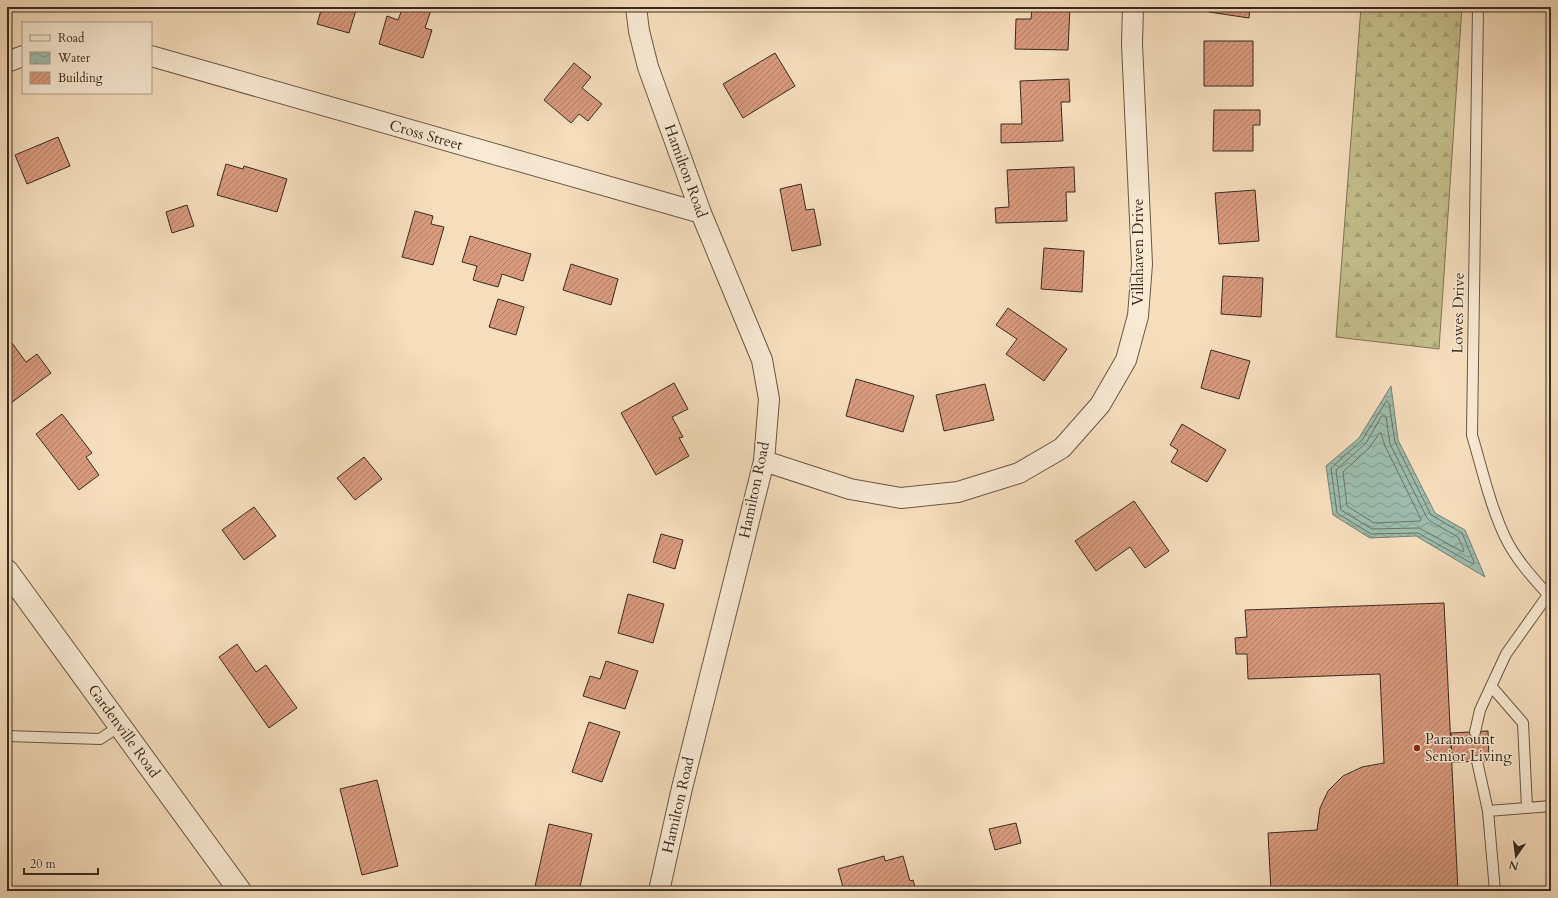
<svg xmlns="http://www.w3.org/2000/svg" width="1558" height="898" viewBox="0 0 1558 898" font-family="Cardo,serif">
<defs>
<pattern id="forest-firs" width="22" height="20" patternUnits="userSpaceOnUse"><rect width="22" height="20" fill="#c4bf8c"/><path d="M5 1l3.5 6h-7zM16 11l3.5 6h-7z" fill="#a9a478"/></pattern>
<pattern id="water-waves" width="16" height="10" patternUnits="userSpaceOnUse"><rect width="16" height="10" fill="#9dbcad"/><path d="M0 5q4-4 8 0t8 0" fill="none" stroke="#81998c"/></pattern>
<pattern id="building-hatch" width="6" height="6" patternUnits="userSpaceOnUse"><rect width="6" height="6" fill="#d99a7e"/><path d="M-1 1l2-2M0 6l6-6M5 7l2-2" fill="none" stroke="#b17e67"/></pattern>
</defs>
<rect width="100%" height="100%" fill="#f6debd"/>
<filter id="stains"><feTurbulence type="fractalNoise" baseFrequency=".005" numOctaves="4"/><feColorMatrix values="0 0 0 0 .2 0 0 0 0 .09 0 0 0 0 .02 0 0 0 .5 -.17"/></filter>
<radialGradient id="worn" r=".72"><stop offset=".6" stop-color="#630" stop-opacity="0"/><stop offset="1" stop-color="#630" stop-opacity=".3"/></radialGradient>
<!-- forest -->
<path fill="url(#forest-firs)" stroke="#7f7555" d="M1361,7h101l-23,342 -103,-12z"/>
<!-- water -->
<path fill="url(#water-waves)" stroke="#758274" d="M1391,386l7,54 37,73 30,17 20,47 -69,-41 -46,2 -37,-23 -7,-49 33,-28z"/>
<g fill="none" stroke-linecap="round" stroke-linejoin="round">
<!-- shore -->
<path stroke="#6c7466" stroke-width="1" d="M1387,401l2,2 6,39 36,73 31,18 12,29 -1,2 -55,-31 -47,1 -34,-21 -6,-45 31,-28z
M1382,416h2l2,1 4,27 37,74 3,3 28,16 6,13 -1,2 -44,-24 -47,1 -31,-19 -5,-40 30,-27z
M1381,433l4,13 36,73 -1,2 -46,2 -27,-17 -4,-34 26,-24 10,-14z"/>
</g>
<!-- building -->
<path fill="url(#building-hatch)" stroke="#3a2b1e" d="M322,7h35l-8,26 -32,-9z
M403,7h29l-7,21 7,2 -9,28 -44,-14 8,-28 11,4z
M1032,7h38l-2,43 -53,-1 1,-30h15z
M1210,7h40l-1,11 -40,-6z
M1204,41h49v45h-49z
M775,53l20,33 -52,32 -20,-34z
M574,63l17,14 -9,11 20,16 -14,17 -9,-7 -8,9 -27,-23z
M1069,79l1,23h-9l2,39 -62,2v-19h21l-2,-43z
M1214,110h46v15h-7v26h-40z
M58,137l12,29 -43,18 -12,-29z
M226,164l17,5 1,-3 43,13 -10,33 -60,-17z
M1074,167l1,25h-9l1,29 -71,2 -1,-15 14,-1 -2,-37z
M801,184l5,26 8,-1 7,36 -29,6 -12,-62z
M1255,190l4,51 -40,3 -4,-51z
M187,205l7,21 -22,7 -6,-21z
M415,211l18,5 -2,8 13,3 -11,38 -31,-8z
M470,236l61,18 -8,27 -21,-7 -4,13 -25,-7 4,-14 -15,-4z
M1044,248l40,3 -2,41 -41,-3z
M571,264l47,15 -7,26 -48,-15z
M1223,276l40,2 -2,39 -40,-3z
M498,299l26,8 -8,28 -27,-8z
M1008,308l59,41 -23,32 -38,-27 11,-15 -21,-14z
M12,343l14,19 11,-8 14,19 -44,33v-59z
M1211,350l39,11 -11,38 -38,-11z
M856,379l58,17 -11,36 -57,-16z
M674,383l14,26 -16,8 11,20 -4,1 10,18 -33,19 -35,-62z
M985,384l9,36 -50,11 -8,-36z
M62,414l30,39 -6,4 13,18 -20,15 -43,-56z
M1182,424l44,26 -19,32 -36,-20 7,-12 -8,-5z
M364,457l18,22 -27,21 -18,-22z
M1134,501l35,50 -24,17 -15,-21 -34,24 -21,-30z
M254,507l22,29 -32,24 -22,-30z
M661,534l22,6 -8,29 -22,-7z
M628,594l36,10 -11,39 -35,-10z
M1444,603l14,288h-187l-3,-58 49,-3 3,-22 8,-17 15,-15 19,-9 22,-4 -4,-89 -132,5 -1,-25h-11l-1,-16 12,-1 -2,-27z
M237,644l19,28 10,-7 31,43 -28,20 -50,-71z
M606,661l32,10 -13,38 -42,-13 7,-20 10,3z
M589,722l31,10 -18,50 -30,-10z
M1488,731l1,30 -37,1 -1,-29z
M377,780l21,86 -36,9 -22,-86z
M1016,823l5,20 -26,7 -6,-21z
M549,824l43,10 -13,57h-45z
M884,856l1,5 18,-5 7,25 3,-1 3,11h-72l-6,-22z
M154,887l3,4h-10z"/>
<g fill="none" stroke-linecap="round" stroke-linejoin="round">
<!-- service casing -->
<g stroke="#695846" stroke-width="12">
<path id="service" d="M1478,7l-6,428c10,34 18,70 33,102 11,23 29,42 46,61
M1491,686l32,37 4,85
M1475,732l5,-22 26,-56 42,-59
M7,736l93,3 20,-13
M1477,761l11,50 7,80
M1488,811l63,-5"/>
</g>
<!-- minor casing -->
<g stroke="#695846" stroke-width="22">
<path id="minor" d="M636,7l3,24 9,36 53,146 61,147 7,39 -5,62 -82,327 -23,103
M151,56l550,157
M7,62l16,-6
M764,461l86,28 51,9 57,-6 61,-19 43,-25 38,-43 26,-45 12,-44 4,-52 -10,-220 1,-37"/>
</g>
<!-- tertiary casing -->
<g stroke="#695846" stroke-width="24">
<path id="tertiary" d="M7,571l233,320"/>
</g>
<!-- service -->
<use href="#service" stroke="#f9ead4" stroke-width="10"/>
<!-- minor -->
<use href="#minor" stroke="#f9ead4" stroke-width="20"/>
<!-- tertiary -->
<use href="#tertiary" stroke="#f9ead4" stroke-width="22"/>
</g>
<!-- markers -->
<circle fill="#8f2418" stroke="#f9ead4" stroke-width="1.5" cx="1417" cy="748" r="4"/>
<g text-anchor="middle" stroke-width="3" stroke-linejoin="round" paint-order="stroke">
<!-- street labels -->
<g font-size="15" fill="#3a2b1e" stroke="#f9ead4">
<text transform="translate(426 135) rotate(16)" y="5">Cross Street</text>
<text transform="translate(686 171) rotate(70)" y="5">Hamilton Road</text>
<text transform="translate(1138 252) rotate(-90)" y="5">Villahaven Drive</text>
<text transform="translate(1458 313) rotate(-89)" y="5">Lowes Drive</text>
<text transform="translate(754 490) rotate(-78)" y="5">Hamilton Road</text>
<text transform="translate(124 731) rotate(54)" y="5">Gardenville Road</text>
<text transform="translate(678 805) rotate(-77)" y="5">Hamilton Road</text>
</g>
<!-- poi labels -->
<g font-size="15" fill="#3a2b1e" stroke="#f9ead4" text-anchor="start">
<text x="1425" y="744">Paramount<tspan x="1425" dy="17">Senior Living</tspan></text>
</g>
</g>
<!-- margin -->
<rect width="1558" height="898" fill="none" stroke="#f6debd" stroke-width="24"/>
<rect x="8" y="8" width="1542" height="882" fill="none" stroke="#3a2b1e" stroke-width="2"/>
<rect x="12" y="12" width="1534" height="874" fill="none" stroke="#3a2b1e"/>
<!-- legend -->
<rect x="22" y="22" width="130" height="72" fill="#f9ead4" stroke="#ad9e8b"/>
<rect x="30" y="35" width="20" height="6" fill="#f9ead4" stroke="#ad9e8b"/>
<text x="58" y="42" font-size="12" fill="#3a2b1e">Road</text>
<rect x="30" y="52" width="20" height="12" fill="url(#water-waves)" stroke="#ad9e8b"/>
<text x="58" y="62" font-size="12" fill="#3a2b1e">Water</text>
<rect x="30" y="72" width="20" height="12" fill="url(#building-hatch)" stroke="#ad9e8b"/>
<text x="58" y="82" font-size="12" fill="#3a2b1e">Building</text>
<!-- north arrow -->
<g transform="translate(1516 856) rotate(194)" stroke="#f9ead4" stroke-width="3" paint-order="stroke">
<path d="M0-3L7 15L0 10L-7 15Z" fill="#3a2b1e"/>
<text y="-6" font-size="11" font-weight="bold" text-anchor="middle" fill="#3a2b1e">N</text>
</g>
<!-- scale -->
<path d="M24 868v6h74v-6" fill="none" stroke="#3a2b1e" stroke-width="2"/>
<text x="30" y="868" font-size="12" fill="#3a2b1e" stroke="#f9ead4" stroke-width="3" paint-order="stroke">20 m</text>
<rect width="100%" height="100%" filter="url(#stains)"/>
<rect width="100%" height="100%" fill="url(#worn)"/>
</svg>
